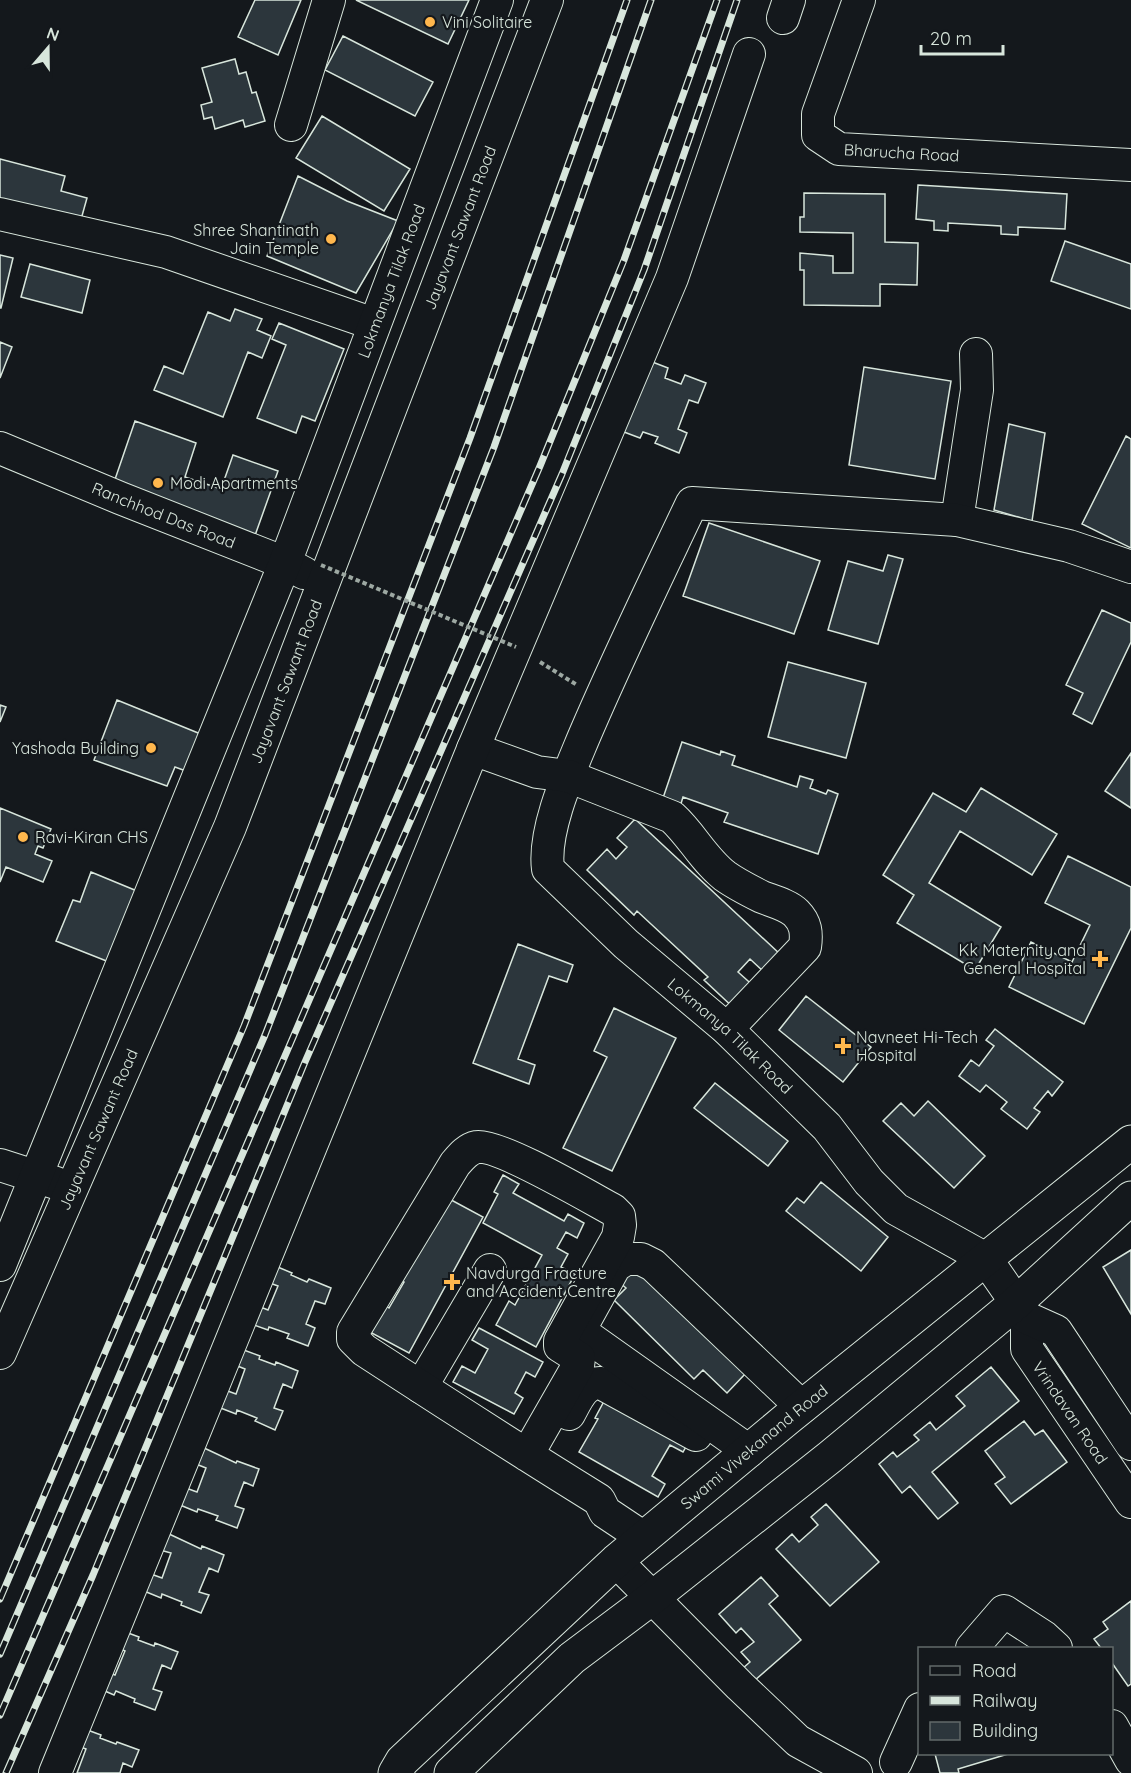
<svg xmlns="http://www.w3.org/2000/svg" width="1131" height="1773" viewBox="0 0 1131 1773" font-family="Quicksand,sans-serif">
<rect width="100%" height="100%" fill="#14181c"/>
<!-- building -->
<path fill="#2c363c" stroke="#d8e6dc" stroke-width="1.5" d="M255,0h46l-23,55 -40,-18z
M356,0h113l-21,44z
M343,36l90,46 -18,34 -90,-46z
M235,59l4,15 7,-2 6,21 4,-1 9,29 -20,6 -2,-7 -28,9 -3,-12 -8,2 -3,-14 11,-3 -10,-34z
M322,116l88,53 -26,42 -88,-53z
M0,159l65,17 -4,15 26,7 -7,25 -80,-21z
M298,176l49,25 51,20 -42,72 -89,-37z
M918,185l149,9 -2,35 -47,-2v8l-17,-1v-8l-53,-3v8l-14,-1v-9l-18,-2z
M804,193l81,1v48l33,1 -1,42 -37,-1v22l-76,-1v-35h-4v-17l33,3v17h20v-40l-53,-1v-15h4z
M1065,241l66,23v45l-80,-28z
M0,255l13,3 -12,50h-1z
M30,264l60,16 -8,33 -61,-16z
M235,309l27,10 -5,11 14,6 -9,22 -14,-6 -25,65 -69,-27 10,-24 19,8 25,-62 22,9z
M279,323l65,26 -29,72 -13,-5 -6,17 -39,-15 29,-73 -14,-6z
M0,342l12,5 -12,31z
M642,358l26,10 -3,10 16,6 4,-9 21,8 -8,20 -9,-3 -11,29 9,4 -8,20 -24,-10 3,-6 -15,-5 -3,6 -24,-9z
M864,367l87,14 -16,98 -86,-14z
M135,421l61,22 -11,34 36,12 12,-34 45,16 -25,70 -142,-50z
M1009,424l36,9 -13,88 -38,-11z
M1126,436l5,3v109l-49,-24z
M709,523l111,38 -26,73 -111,-38z
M888,555l15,4 -25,85 -50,-14 20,-69 35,10z
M1102,610l29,13v19l-39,82 -19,-10 10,-21 -17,-8z
M788,662l78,21 -20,75 -78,-21z
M117,700l91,37 -14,37 -19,-7 -8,19 -73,-26z
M0,705l6,2 -6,15z
M682,742l38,13 1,-4 14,5 -3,9 65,22 3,-11 13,4 -3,8 16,6 2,-4 10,4 -20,60 -94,-32 4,-9 -45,-16 -3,10 -18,-6z
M1131,753v55l-26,-17z
M981,788l76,46 -25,41 -72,-44 -31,52 72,44 -26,43 -78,-47 17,-28 -31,-20 50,-82 33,19z
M0,808l51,21 -8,19 -5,-2 -3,8 17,7 -9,21 -37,-15 -6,15z
M635,819l146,136 -17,17 -14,-13 -12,13 19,17 -20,22 -33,-31 4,-3 -71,-66 -3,4 -47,-45 20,-21 9,10 11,-12 -10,-9z
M1068,856l63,31v41l-47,96 -75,-37 22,-45 41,20 18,-37 -45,-22z
M91,872l46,19 -28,71 -53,-21 17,-41 7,2z
M518,944l55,21 -6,17 -18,-6 -31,83 17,6 -6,19 -56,-21z
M806,996l65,51 -28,35 -64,-52z
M614,1008l62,30 -64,133 -49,-23 44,-91 -13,-6z
M995,1029l68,53 -11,14 -4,-5 -14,17 6,4 -13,17 -26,-20 6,-7 -21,-17 -6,7 -21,-16 12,-16 8,6 15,-20 -8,-6z
M715,1083l73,58 -20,25 -74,-58z
M928,1101l57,55 -31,32 -71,-67 18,-18 13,13z
M503,1175l16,9 -6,9 51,28 4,-7 16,9 -7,15 -11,-6 -9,16 11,6 -7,13 14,7 -39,73 -40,-22 13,-24 6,4 27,-50 -59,-32 15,-29 -4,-2z
M821,1182l67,55 -27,34 -75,-60 11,-13 7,5z
M442,1195l41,22 -74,136 -41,-22 15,-27 6,4 15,-26 -7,-3z
M1131,1250v64l-28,-47z
M273,1265l19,8 -1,2 16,7 2,-3 22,9 -6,16 -10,-3 -9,23 9,4 -7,18 -21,-8 2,-4 -20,-7 -1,3 -17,-6 7,-18 10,4 10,-24 -11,-4z
M635,1265l111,108 -19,20 -24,-23 -9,9 -80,-79 12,-12 -7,-6z
M479,1328l64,34 -8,15 -9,-5 -11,21 8,5 -9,16 -61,-32 9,-16 13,7 13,-24 -16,-9z
M241,1349l19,7 -1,3 16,6 1,-3 22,9 -6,17 -9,-4 -9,24 9,3 -8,19 -20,-9 2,-3 -20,-8 -1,4 -18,-7 7,-17 11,4 9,-25 -10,-4z
M991,1367l28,34 -87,71 26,31 -20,16 -28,-33 -8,7 -23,-29 14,-12 4,5 22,-17 -5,-5 16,-13 6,8 29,-24 -9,-10z
M609,1392l82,46 -8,14 -13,-7 -18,31 13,8 -7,13 -79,-45 19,-33 -3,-1z
M1024,1421l11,14 8,-5 24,32 -56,42 -16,-20 10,-7 -20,-26z
M202,1447l34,16 1,-2 22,8 -6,17 -9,-4 -9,24 9,3 -7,19 -21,-8 2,-4 -20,-7 -1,3 -17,-7 6,-17 11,4 9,-24 -10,-4z
M826,1504l53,58 -49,44 -54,-57 16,-15 7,8 19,-17 -7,-8z
M167,1533l34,16 1,-3 22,9 -6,17 -9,-4 -10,24 10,3 -8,18 -20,-8 1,-3 -20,-8 -1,4 -17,-7 7,-17 11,4 9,-25 -11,-3z
M761,1577l17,19 -9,8 32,36 -47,41 -11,-13 7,-6 -9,-10 13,-10 -13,-14 -5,5 -17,-19z
M1131,1601v83l-3,2 -16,-23v-15h-11l-7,-9 14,-10 -5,-7z
M120,1630l19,7 -1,3 16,6 1,-3 23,9 -7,17 -9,-4 -9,24 9,3 -7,18 -21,-8 1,-3 -19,-8 -2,4 -16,-7 6,-17 11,4 10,-24 -11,-5z
M82,1728l19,7 -1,3 16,6 1,-2 22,8 -7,17 -9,-4 -3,10h-43l9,-24 -11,-4z
M935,1754h73l-50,15 1,4h-19z"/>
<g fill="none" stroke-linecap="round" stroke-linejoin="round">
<!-- minor casing -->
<g stroke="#d8e6dc" stroke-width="34">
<g id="minor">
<path id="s1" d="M859,0l-41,114v21l21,14 292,16"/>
<path d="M783,18l6,-18"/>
<path d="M291,125l38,-125"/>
<path d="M0,214l166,38 208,72"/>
<path id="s2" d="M0,448l120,50 165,65 19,10"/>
<path d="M957,520l20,-130 -1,-36"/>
<path id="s3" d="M1131,567l-62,-21 -112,-26 -265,-17c-37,78 -75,156 -109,236 -15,36 -40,92 -35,130l78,75 101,85 100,98 42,55 27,27 90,50 41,59v31l104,153"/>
<path d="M473,749l64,23 31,4 104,41c20,18 31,42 53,59 11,8 25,15 37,21 10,4 26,8 34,16 10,10 11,20 9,34l-78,82"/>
<path d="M0,1165l56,18"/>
<path id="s4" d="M0,1265l285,-702 212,-563"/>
<path d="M1027,1318l29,13 75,113"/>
<path id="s5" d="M0,1353l230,-526 317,-827"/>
<path d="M421,1387l69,-117"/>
<path d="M569,1414c8,-14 14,-32 32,-31l95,52"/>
<path d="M749,1451l-165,-117v-12l31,-56 11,-7h15l12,6 149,142"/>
<path d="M527,1455l51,-89 1,-8 -19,-12v-5l58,-104 2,-12 -1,-9 -6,-6c-24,-13 -114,-66 -136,-63 -10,2 -16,10 -22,17l-102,168v7l11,11c78,51 156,101 235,150l6,12 39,26"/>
<path d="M616,1561l124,125 58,55 58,32"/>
<path d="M972,1648l32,-37 40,26 12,11"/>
<path d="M1112,1726l19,34"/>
<path d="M896,1762l24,-53"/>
<path d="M55,1773l418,-1024 199,-471 77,-224"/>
</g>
</g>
<!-- major casing -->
<g stroke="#d8e6dc" stroke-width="35">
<g id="major">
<path id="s6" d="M395,1773l7,-12 214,-200 172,-143 343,-276"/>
<path d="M451,1773l121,-115 80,-60 178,-141 186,-154 115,-105"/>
</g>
</g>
<!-- path -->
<path stroke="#9da8a2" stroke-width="4" stroke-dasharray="4.5 3" stroke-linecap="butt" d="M540,662l37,23"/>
<!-- minor -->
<use href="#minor" stroke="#14181c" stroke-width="32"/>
<!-- major -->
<use href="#major" stroke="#14181c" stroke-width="33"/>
<!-- rail casing -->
<g stroke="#d8e6dc" stroke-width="7">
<path id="rail" d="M0,1599l244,-573 226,-588 157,-438
M0,1654l265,-619 229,-588 157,-447
M0,1715l540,-1249 84,-206 93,-260
M6,1773l87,-198 212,-513 257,-588 82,-204 93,-270"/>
</g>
<!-- rail -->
<use href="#rail" stroke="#14181c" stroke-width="4.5" stroke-dasharray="14" stroke-linecap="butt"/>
<!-- path-bridge -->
<path stroke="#9da8a2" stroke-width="4" stroke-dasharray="4.5 3" stroke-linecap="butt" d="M321,565l195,82"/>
</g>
<!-- markers -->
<g fill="#ffb74d" stroke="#14181c" stroke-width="2">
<circle cx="430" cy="22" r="6"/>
<circle cx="331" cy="239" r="6"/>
<circle cx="158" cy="483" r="6"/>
<circle cx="151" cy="748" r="6"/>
<circle cx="23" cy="837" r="6"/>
<path d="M1097 950h6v6h6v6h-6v6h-6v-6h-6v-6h6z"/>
<path d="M840 1037h6v6h6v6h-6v6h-6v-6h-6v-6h6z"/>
<path d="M449 1273h6v6h6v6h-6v6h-6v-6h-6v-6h6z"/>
</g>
<g text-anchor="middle" stroke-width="4.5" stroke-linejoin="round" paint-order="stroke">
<!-- poi labels -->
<g font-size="16" fill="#d8e6dc" stroke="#14181c" text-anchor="start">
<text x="442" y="28">Vini Solitaire</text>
<text x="319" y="236" text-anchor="end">Shree Shantinath<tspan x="319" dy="18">Jain Temple</tspan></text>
<text x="170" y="489">Modi Apartments</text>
<text x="139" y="754" text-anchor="end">Yashoda Building</text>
<text x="35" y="843">Ravi-Kiran CHS</text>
<text x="1086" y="956" text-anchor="end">Kk Maternity and<tspan x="1086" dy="18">General Hospital</tspan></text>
<text x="856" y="1043">Navneet Hi-Tech<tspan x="856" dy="18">Hospital</tspan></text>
<text x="466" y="1279">Navdurga Fracture<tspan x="466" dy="18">and Accident Centre</tspan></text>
</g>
<!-- street labels -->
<g font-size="16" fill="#d8e6dc" stroke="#14181c">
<text dy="6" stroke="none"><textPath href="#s1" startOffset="230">Bharucha Road</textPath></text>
<text dy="6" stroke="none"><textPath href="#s5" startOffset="1216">Jayavant Sawant Road</textPath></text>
<text dy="6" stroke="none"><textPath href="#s4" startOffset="1059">Lokmanya Tilak Road</textPath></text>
<text dy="6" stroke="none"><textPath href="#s2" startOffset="177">Ranchhod Das Road</textPath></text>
<text dy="6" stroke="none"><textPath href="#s5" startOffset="730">Jayavant Sawant Road</textPath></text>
<text dy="6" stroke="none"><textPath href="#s3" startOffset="1089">Lokmanya Tilak Road</textPath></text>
<text dy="6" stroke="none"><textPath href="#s5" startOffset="244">Jayavant Sawant Road</textPath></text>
<text dy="6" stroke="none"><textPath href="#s3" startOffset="1612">Vrindavan Road</textPath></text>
<text dy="6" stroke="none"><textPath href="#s6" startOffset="486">Swami Vivekanand Road</textPath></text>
</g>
</g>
<!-- legend -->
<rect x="918" y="1647" width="195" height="108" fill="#14181c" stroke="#626a69" stroke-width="1.5"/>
<rect x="930" y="1666" width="30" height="9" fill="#14181c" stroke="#626a69" stroke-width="1.5"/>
<text x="972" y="1677" font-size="18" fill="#d8e6dc">Road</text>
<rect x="930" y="1696" width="30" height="9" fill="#d8e6dc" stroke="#626a69" stroke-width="1.5"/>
<text x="972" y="1707" font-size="18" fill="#d8e6dc">Railway</text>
<rect x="930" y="1722" width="30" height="18" fill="#2c363c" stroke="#626a69" stroke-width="1.5"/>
<text x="972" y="1737" font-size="18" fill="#d8e6dc">Building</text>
<!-- north arrow -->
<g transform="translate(48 48) rotate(20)" stroke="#14181c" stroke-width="4.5" paint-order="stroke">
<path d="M0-4.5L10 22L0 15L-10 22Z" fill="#d8e6dc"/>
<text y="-9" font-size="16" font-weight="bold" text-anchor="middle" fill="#d8e6dc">N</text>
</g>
<!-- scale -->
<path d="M921 45v9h82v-9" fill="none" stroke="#d8e6dc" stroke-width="3"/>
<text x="930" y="45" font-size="18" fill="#d8e6dc" stroke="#14181c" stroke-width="4.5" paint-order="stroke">20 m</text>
</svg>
